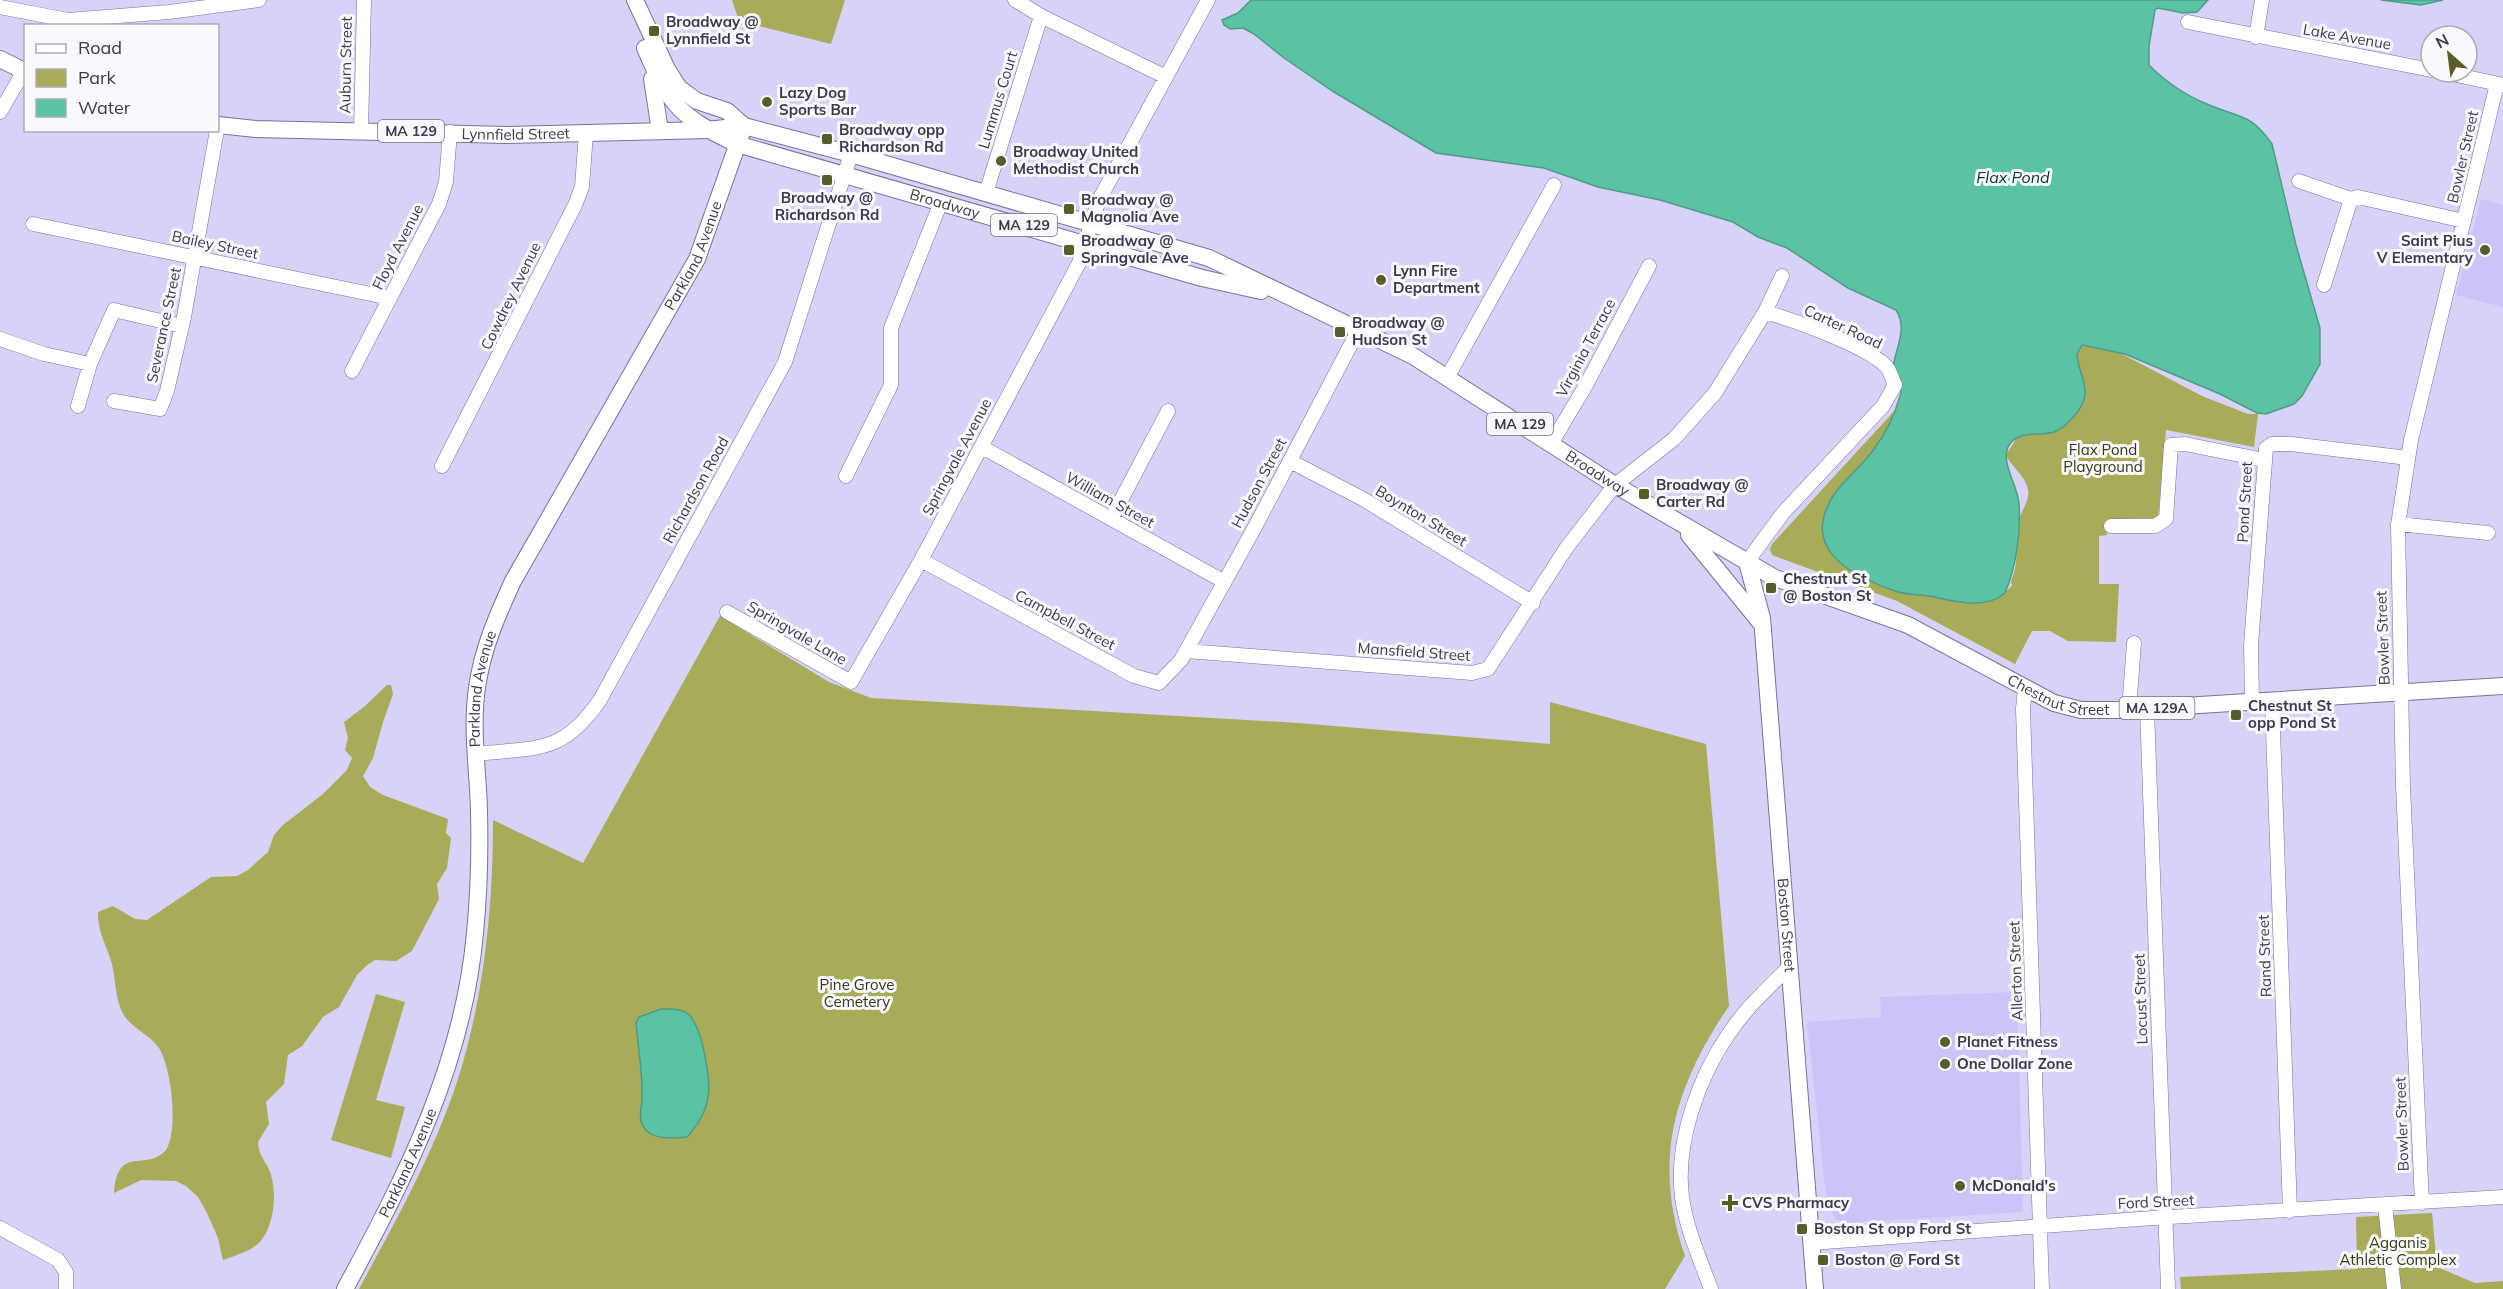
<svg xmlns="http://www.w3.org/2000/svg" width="2503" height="1289" viewBox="0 0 2503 1289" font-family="Mulish,sans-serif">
<rect width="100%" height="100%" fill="#d7d2f8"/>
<!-- built -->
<path fill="#cbc4f9" d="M2481,199l22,6v102l-47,-12z
M2017,992l6,220 -179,11 -8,-4 -9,-14 -20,-183 74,-5 -1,-20z"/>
<!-- green -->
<path fill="#a8ab57" d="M732,0h113l-14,44 -92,-23z
M2088,336l114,60 46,18h10l-4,33 -88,-17 -8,88 -51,1v16l-8,1v48h20l-3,58 -48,-1 -18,-10h-18l-17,33 -118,-63 -125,-46 -2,-6 2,-5 125,-136 108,184 7,-6 -1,-5c10,-21 2,-43 9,-64 3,-9 10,-18 8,-27 -1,-12 -17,-24 -22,-35l62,-99z
M720,616l109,66 42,16 427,25 252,21v-42l156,42 23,262c-55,81 -77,155 -44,250l-20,33h-1306c36,-67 74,-134 98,-207 27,-84 36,-173 36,-262l90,43z
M387,685h4l2,9 -10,28 -10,36 -10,18 7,11 13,8 65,24 -2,14 5,5 -4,30 -10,16 2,15 -27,52 -16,10 -21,-1 -9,6 -9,9 -18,32 -16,10 -21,29 -14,9 -4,29 -18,18 3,22 -11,18c0,14 10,21 13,33 6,20 3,51 -11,67 -9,9 -26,14 -37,18l-5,-22 -11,-25 -9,-16 -12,-11 -10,-5 -35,-1 -27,13c4,-50 31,-20 52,-43 13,-21 5,-83 -7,-102 -9,-13 -25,-19 -34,-31 -10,-15 -9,-36 -13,-53 -5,-18 -15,-33 -14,-52l15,-6 22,13 12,1 64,-43 26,-1 11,-6 20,-18 6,-17 9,-10 40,-31 24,-24 5,-12 -7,-8 3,-12 -4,-16 20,-15z
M376,994l29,8 -29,98 29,7 -14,51 -60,-18z
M2432,1213l5,54 38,16 28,-2v8h-322l-1,-12 177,-8 -1,-52z"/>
<!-- water -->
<path fill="#5ac3a4" stroke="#519a89" stroke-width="1.5" d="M1251,0h957l-11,12 -14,1 -25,-5 -3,2 -6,36v19c15,16 38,31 58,39 31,14 43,8 65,40l24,101 24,83v36l-18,32 -8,8 -28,10 -9,-1 -37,-19 -95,-40 -43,-9 -5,9c0,14 9,25 8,40 -1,14 -18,33 -31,38 -14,5 -37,-3 -46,15 -7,17 10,39 11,57 2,28 -3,64 -14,89 -16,15 -46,10 -66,5 -14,-4 -31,-2 -44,-7 -46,-16 -97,-43 -60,-98 12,-16 28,-28 39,-44 12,-16 21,-35 26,-53 5,-14 -8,-23 -6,-34 4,-19 13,-35 2,-52l-48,-22 -61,-40 -29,-11 -25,-15 -73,-22 -62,-13 -54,-19 -108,-15 -102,-61 -50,-34 -30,-24 -11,-6 -13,1 -6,-4 -2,-5 16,-7z
M2381,0h62l-22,5z
M661,1009c9,0 20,-1 27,5 14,12 23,65 20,83 -2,15 -11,29 -21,40 -14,1 -36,4 -44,-11 -5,-8 -1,-19 -1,-28 1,-26 -4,-50 -6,-75l3,-6z"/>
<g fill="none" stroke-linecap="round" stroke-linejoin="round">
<!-- minor casing -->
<g stroke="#78729c" stroke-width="15">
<path id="minor" d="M1015,0l26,16 125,61
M0,7l68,13 101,-8 90,-12
M2188,22l243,48
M2256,37l6,-37
M2443,72l60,13
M0,112l24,-41
M361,131l3,-131
M2299,181l52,18 7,-2 106,24
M986,193l55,-177
M33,224l357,74
M2324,285l27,-86
M1765,312l17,-36
M0,339l44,15 46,10
M352,371l87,-167 7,-22 4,-50
M1447,378l107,-193
M114,401l46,8 7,-18 17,-74 33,-187
M78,406l12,-42 24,-54 68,16
M1551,444l35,-59 63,-119
M982,447l241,134
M1290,461l73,38 170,104
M442,466l133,-261 7,-18 4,-54
M846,476l45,-91v-57l50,-126
M1111,519l57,-108
M2398,524l90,9
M2111,526h44l11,-7 5,-74 14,-1 79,16
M921,560l213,116 25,7 22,-23 74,-133 104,-198
M727,612l124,70 70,-122 158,-297 20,-63 109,-200
M1186,651l286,22 16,-4 79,-122 48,-62 59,-46 41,-46 50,-81c29,8 98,33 120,53 5,4 7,14 10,20l-12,21 -100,107 -36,49
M2025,689l-2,20 19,580
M2272,701l18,510
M2252,702l-1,-57 15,-197 6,-4h19l117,14
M2147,709l21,580
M2129,710l5,-67
M476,754c61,-7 86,1 124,-54l185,-338 66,-208
M2422,1203l-19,-417 -5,-261 13,-85 86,-356
M2385,1205l9,84
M0,1228l58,32 8,12v17
M1811,1243l342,-25 350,-21
M1711,1289c-11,-30 -25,-61 -29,-92 -7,-55 17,-121 48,-165 16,-24 39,-45 59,-65"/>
</g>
<!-- major casing -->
<g stroke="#78729c" stroke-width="18">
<g id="major">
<path d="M635,0l32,69 12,19 18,13 30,10 17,15"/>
<path id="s1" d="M645,48c25,58 35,69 92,96l465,134 59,13"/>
<path d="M0,59l26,13"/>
<path d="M652,79l8,52"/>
<path id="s2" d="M218,125l38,4 251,6 200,-5 37,-4 107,28 358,104 204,98 202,129 160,93 133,47 146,78 27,7h38l384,-24"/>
<path d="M1689,535l71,87"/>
<path id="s3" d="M1747,562l15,56 53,671"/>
<path id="s4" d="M345,1289c62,-115 118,-224 130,-356 4,-40 5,-81 4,-122 -1,-41 -8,-82 -2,-123 5,-38 20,-72 36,-107l184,-322 47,-133"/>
</g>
</g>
<!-- minor -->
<use href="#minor" stroke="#fff" stroke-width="14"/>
<!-- major -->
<use href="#major" stroke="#fff" stroke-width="16"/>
</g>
<!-- markers -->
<g fill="#595b28" stroke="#f8f8fd" stroke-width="2">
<rect x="648" y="25" width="12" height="12" rx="3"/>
<circle cx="767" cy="102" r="6"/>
<rect x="821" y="133" width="12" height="12" rx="3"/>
<circle cx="1001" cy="161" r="6"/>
<rect x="821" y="174" width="12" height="12" rx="3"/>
<rect x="1063" y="203" width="12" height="12" rx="3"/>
<rect x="1063" y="244" width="12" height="12" rx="3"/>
<circle cx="2485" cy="250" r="6"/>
<circle cx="1381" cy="280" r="6"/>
<rect x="1334" y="326" width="12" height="12" rx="3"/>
<rect x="1638" y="488" width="12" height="12" rx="3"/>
<rect x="1765" y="582" width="12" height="12" rx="3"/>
<rect x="2230" y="709" width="12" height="12" rx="3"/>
<circle cx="1945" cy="1042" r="6"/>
<circle cx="1945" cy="1064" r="6"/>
<circle cx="1960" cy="1186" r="6"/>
<path d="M1727 1194h6v6h6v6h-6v6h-6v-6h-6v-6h6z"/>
<rect x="1796" y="1223" width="12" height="12" rx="3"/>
<rect x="1817" y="1254" width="12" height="12" rx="3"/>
</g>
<g text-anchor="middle" stroke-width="6" stroke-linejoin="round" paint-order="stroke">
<!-- shield labels -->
<g fill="#f8f8fd" stroke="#747280" stroke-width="1.5">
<rect x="378" y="120" width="66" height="22" rx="4.5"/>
<rect x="991" y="214" width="66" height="22" rx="4.5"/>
<rect x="1487" y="413" width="66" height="22" rx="4.5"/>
<rect x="2119.5" y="697" width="75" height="22" rx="4.5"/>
</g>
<g font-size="14" font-weight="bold" fill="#3b394b">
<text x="411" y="136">MA 129</text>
<text x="1024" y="230">MA 129</text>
<text x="1520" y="429">MA 129</text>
<text x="2157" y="713">MA 129A</text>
</g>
<!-- poi labels -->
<g font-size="15" font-weight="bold" fill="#3b394b" stroke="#f8f8fd" text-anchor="start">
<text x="666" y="27">Broadway @<tspan x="666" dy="17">Lynnfield St</tspan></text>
<text x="779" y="98">Lazy Dog<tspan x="779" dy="17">Sports Bar</tspan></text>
<text x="839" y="135">Broadway opp<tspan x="839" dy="17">Richardson Rd</tspan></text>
<text x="1013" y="157">Broadway United<tspan x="1013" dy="17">Methodist Church</tspan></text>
<text x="827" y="203" text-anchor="middle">Broadway @<tspan x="827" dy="17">Richardson Rd</tspan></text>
<text x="1081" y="205">Broadway @<tspan x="1081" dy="17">Magnolia Ave</tspan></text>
<text x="1081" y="246">Broadway @<tspan x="1081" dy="17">Springvale Ave</tspan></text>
<text x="2473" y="246" text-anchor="end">Saint Pius<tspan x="2473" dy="17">V Elementary</tspan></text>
<text x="1393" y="276">Lynn Fire<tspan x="1393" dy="17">Department</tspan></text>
<text x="1352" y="328">Broadway @<tspan x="1352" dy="17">Hudson St</tspan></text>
<text x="1656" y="490">Broadway @<tspan x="1656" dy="17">Carter Rd</tspan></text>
<text x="1783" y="584">Chestnut St<tspan x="1783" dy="17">@ Boston St</tspan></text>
<text x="2248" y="711">Chestnut St<tspan x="2248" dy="17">opp Pond St</tspan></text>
<text x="1957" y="1047">Planet Fitness</text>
<text x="1957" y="1069">One Dollar Zone</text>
<text x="1972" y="1191">McDonald's</text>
<text x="1742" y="1208">CVS Pharmacy</text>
<text x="1814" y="1234">Boston St opp Ford St</text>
<text x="1835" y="1265">Boston @ Ford St</text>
</g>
<!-- street labels -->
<g font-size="15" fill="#3b394b" stroke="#f8f8fd">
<text transform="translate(2347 37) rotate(10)" y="5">Lake Avenue</text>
<text transform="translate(346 65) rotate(-89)" y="5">Auburn Street</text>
<text transform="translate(998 100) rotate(-73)" y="5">Lummus Court</text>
<text dy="5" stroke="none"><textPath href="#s2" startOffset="298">Lynnfield Street</textPath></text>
<text transform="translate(2463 157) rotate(-77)" y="5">Bowler Street</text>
<text dy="5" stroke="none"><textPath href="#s1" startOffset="354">Broadway</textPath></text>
<text transform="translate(215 245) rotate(12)" y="5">Bailey Street</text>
<text transform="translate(398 247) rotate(-63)" y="5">Floyd Avenue</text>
<text dy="5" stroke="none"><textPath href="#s4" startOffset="1113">Parkland Avenue</textPath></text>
<text transform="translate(511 296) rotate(-64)" y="5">Cowdrey Avenue</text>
<text transform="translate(164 325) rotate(-78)" y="5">Severance Street</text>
<text transform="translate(1843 327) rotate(25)" y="5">Carter Road</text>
<text transform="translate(1586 348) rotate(-62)" y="5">Virginia Terrace</text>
<text transform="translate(957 457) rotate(-62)" y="5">Springvale Avenue</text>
<text dy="5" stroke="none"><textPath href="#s2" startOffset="1455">Broadway</textPath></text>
<text transform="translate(1259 483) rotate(-62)" y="5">Hudson Street</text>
<text transform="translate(696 490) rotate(-61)" y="5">Richardson Road</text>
<text transform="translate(1110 500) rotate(29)" y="5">William Street</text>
<text transform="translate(2245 502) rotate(-87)" y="5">Pond Street</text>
<text transform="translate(1421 516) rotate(31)" y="5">Boynton Street</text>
<text transform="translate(1065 620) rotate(28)" y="5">Campbell Street</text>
<text transform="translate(797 633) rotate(30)" y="5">Springvale Lane</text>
<text transform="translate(2383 638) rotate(-92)" y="5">Bowler Street</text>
<text transform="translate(1414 652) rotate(4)" y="5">Mansfield Street</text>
<text dy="5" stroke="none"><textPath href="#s4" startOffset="627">Parkland Avenue</textPath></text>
<text dy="5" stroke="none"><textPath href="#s2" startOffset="1970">Chestnut Street</textPath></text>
<text dy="5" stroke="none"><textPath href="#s3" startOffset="366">Boston Street</textPath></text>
<text transform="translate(2265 956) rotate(-92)" y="5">Rand Street</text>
<text transform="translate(2016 971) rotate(-92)" y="5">Allerton Street</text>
<text transform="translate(2141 999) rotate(-92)" y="5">Locust Street</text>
<text transform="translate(2402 1124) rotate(-92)" y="5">Bowler Street</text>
<text dy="5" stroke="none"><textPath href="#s4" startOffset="141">Parkland Avenue</textPath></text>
<text transform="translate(2156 1202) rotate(-3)" y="5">Ford Street</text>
</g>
<!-- park labels -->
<g font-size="15" fill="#363713" stroke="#f8f8fd">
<text x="2103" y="455">Flax Pond<tspan x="2103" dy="17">Playground</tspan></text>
<text x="857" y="990">Pine Grove<tspan x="857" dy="17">Cemetery</tspan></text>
<text x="2398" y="1248">Agganis<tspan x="2398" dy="17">Athletic Complex</tspan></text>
</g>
<!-- water labels -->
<g font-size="16" font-style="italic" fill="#06372b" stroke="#f8f8fd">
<text x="2013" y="183">Flax Pond</text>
</g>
</g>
<!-- legend -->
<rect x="24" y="24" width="195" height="108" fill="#f8f8fd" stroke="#acacb6" stroke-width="1.5"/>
<rect x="36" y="44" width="30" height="9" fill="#ffffff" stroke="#acacb6" stroke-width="1.5"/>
<text x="78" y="54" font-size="18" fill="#3b394b">Road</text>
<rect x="36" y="69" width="30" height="18" fill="#a8ab57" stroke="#acacb6" stroke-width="1.5"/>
<text x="78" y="84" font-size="18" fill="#3b394b">Park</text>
<rect x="36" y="99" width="30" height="18" fill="#5ac3a4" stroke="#acacb6" stroke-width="1.5"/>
<text x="78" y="114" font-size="18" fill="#3b394b">Water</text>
<!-- north arrow -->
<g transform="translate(2449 54) rotate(332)"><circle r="28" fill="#f8f8fd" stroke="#acacb6" stroke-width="1.5"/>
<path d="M0-4.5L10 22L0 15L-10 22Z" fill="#595b28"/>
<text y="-9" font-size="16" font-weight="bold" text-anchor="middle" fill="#3b394b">N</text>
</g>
</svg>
